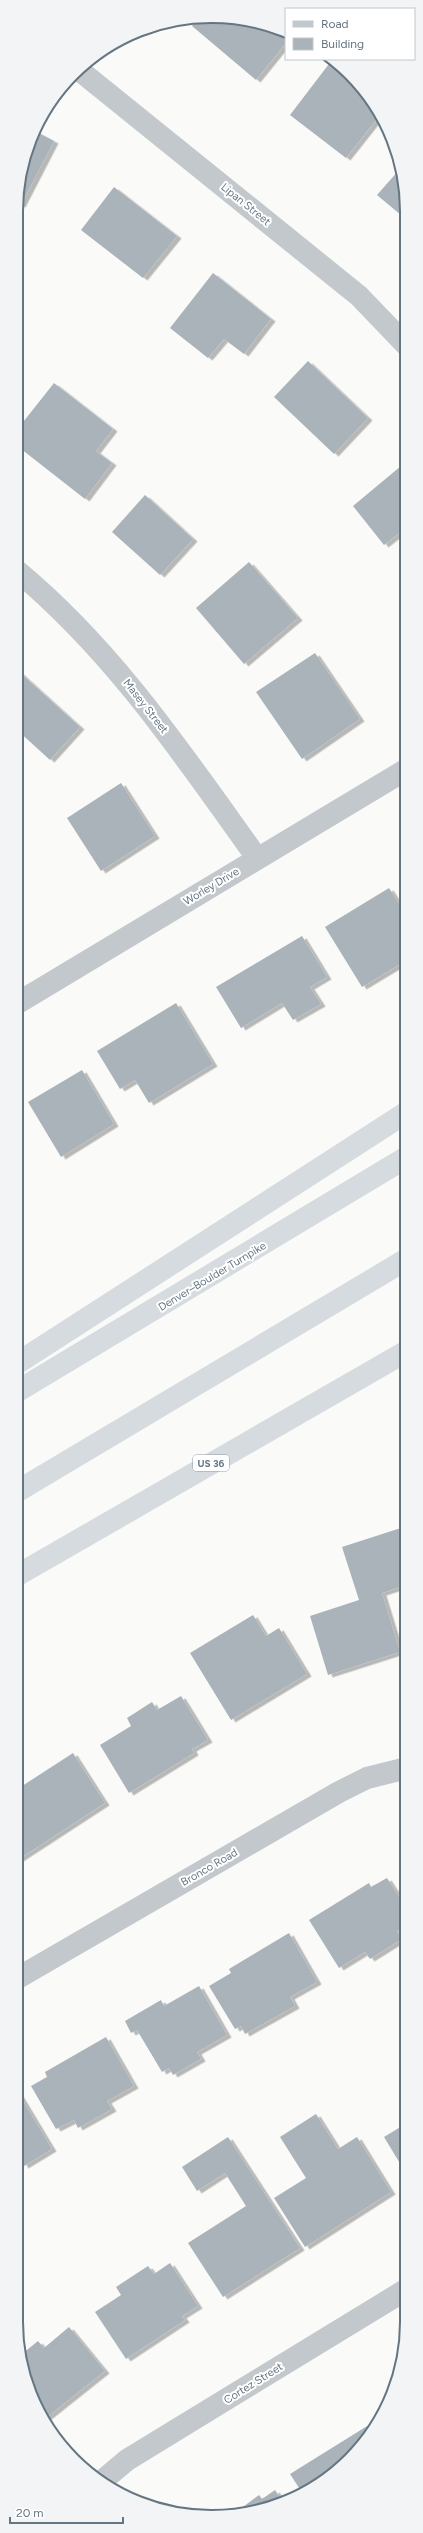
<svg xmlns="http://www.w3.org/2000/svg" width="423" height="2533" viewBox="0 0 423 2533" font-family="Figtree,sans-serif">
<defs>
<filter id="shadow"><feDropShadow dx="4.5" dy="2.5" stdDeviation="0" flood-color="#0004"/></filter>
</defs>
<rect width="100%" height="100%" fill="#fafaf8"/>
<!-- building -->
<path fill="#aab3b9" filter="url(#shadow)" d="M225,16l61,17v10l-30,37 -64,-54 5,-6z
M332,60l18,13 30,42 -34,43 -56,-43z
M35,131l19,10 -33,64 -5,-2v-5z
M399,170l8,28v22l-30,-25z
M114,187l63,49 -34,42 -62,-48z
M213,273l58,46 -27,35 -20,-15 -16,19 -38,-30z
M308,361l60,57 -34,36 -60,-57z
M54,383l59,46 -17,22 16,12 -27,36 -69,-54v-14z
M407,461v66l-23,18 -31,-39z
M145,495l48,44 -33,36 -48,-43z
M249,562l49,56 -54,46 -48,-56z
M315,653l45,66 -58,40 -46,-67z
M16,669l64,58 -30,33 -34,-31z
M121,783l34,53 -54,35 -34,-53z
M389,888l18,28v44l-45,27 -37,-60z
M302,936l25,41 -17,10 11,17 -28,16 -11,-17 -41,25 -25,-41z
M176,1003l37,61 -64,39 -14,-23 -15,9 -23,-38z
M82,1070l32,54 -53,33 -33,-55z
M407,1526v59l-25,8 18,59 -72,23 -18,-59 49,-16 -17,-53z
M253,1615l13,21 13,-8 28,46 -76,46 -41,-67z
M181,1696l27,44 -16,9 2,4 -65,40 -29,-48 31,-19 -4,-8 25,-16 5,8z
M73,1753l32,50 -89,58v-71z
M387,1878l20,31v16l-10,6 5,8 -32,20 -5,-7 -26,16 -30,-48 60,-37 2,4z
M289,1933l28,49 -27,15 5,9 -50,28 -4,-8 -6,3 -26,-43 22,-13 -2,-4z
M199,1986l28,49 -30,17 4,7 -28,16 -4,-7 -7,4 -25,-42 -6,3 -6,-12 36,-21 3,6z
M106,2037l28,49 -27,15 5,8 -34,19 -4,-8 -18,9 -25,-43 16,-9 -2,-5z
M16,2089l36,60 -28,17 -4,-7 -4,2z
M316,2114l22,35 19,-12 34,55 -86,55 -31,-49 32,-20 -26,-41z
M407,2123v52l-23,-38z
M228,2137l72,111 -77,49 -35,-54 58,-37 -21,-33 -28,18 -15,-24z
M170,2263l28,43 -16,10 3,4 -59,39 -31,-47 26,-17 -5,-8 32,-21 6,8z
M69,2327l36,44 -59,47 -15,-22 -9,-42 16,-13 6,7z
M372,2423l2,2 -33,43 -40,23 -11,-17z
M275,2490l8,12 -8,5 -39,5 23,-17 3,4z"/>
<g fill="none" stroke-linecap="round" stroke-linejoin="round">
<!-- minor -->
<path stroke="#c3c8cc" stroke-width="22" d="M79,70l280,226 48,50
M16,570c98,81 168,186 241,288
M16,1004l391,-235
M16,1979l323,-187 28,-14 40,-10
M102,2481l25,-21 280,-171"/>
<!-- trunk -->
<path stroke="#d6dbdf" stroke-width="22" d="M16,1492l391,-233"/>
<!-- motorway -->
<path stroke="#d6dbdf" stroke-width="22" d="M16,1364l391,-252
M16,1392l391,-235
M16,1576l391,-225"/>
</g>
<g text-anchor="middle" stroke-width="4" stroke-linejoin="round" paint-order="stroke">
<!-- shield labels -->
<rect fill="#fff" stroke="#939fa8" stroke-width="1" x="193" y="1455" width="36" height="16" rx="3"/>
<g font-size="10" font-weight="bold" fill="#657683">
<text x="211" y="1467">US 36</text>
</g>
<!-- street labels -->
<g font-size="11" fill="#657683" stroke="#fff">
<text transform="translate(246 204) rotate(39)" y="4">Lipan Street</text>
<text transform="translate(146 706) rotate(52)" y="4">Masey Street</text>
<text transform="translate(211 886) rotate(-31)" y="4">Worley Drive</text>
<text transform="translate(212 1276) rotate(-31)" y="4">Denver–Boulder Turnpike</text>
<text transform="translate(209 1867) rotate(-30)" y="4">Bronco Road</text>
<text transform="translate(253 2383) rotate(-32)" y="4">Cortez Street</text>
</g>
</g>
<!-- crop -->
<path d="M0 0H423V2533H0ZM211 23H212A188 188 0 0 1 400 211V2322A188 188 0 0 1 212 2510H211A188 188 0 0 1 23 2322V211A188 188 0 0 1 211 23Z" fill="#f3f4f5" fill-rule="evenodd"/>
<path fill="none" stroke="#657683" stroke-width="2" d="M211 23H212A188 188 0 0 1 400 211V2322A188 188 0 0 1 212 2510H211A188 188 0 0 1 23 2322V211A188 188 0 0 1 211 23Z"/>
<!-- legend -->
<rect x="285" y="8" width="130" height="52" fill="#ffffff" stroke="#c1c8cd"/>
<rect x="293" y="21" width="20" height="6" fill="#c3c8cc" stroke="#c1c8cd"/>
<text x="321" y="28" font-size="12" fill="#657683">Road</text>
<rect x="293" y="38" width="20" height="12" fill="#aab3b9" stroke="#c1c8cd"/>
<text x="321" y="48" font-size="12" fill="#657683">Building</text>
<!-- scale -->
<path d="M10 2517v6h113v-6" fill="none" stroke="#657683" stroke-width="2"/>
<text x="16" y="2517" font-size="12" fill="#657683" stroke="#ffffff" stroke-width="3" paint-order="stroke">20 m</text>
</svg>
